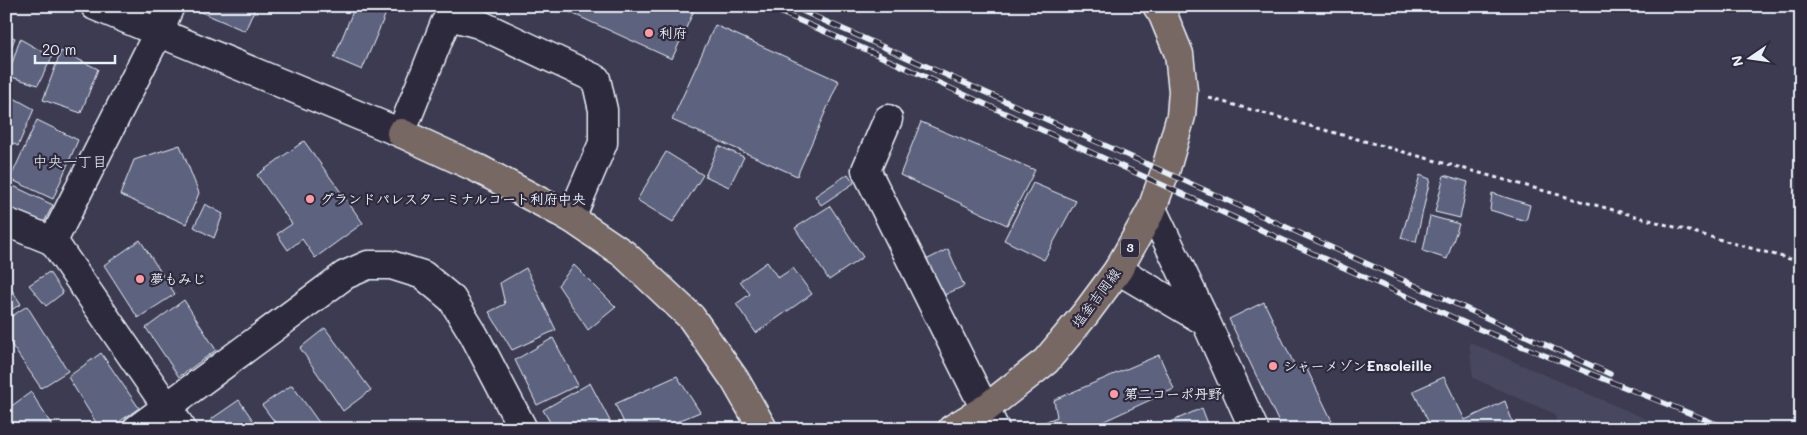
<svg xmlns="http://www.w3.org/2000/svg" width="1807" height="435" viewBox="0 0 1807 435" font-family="Mali,'Klee One',sans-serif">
<rect width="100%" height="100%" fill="#3d3b51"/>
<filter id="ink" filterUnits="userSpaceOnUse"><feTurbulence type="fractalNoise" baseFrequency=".02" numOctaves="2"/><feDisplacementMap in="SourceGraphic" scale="10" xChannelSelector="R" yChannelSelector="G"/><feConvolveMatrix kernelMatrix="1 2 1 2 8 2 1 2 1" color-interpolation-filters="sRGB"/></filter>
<g filter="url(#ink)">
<!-- built -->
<path fill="#47475f" d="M1469,342l200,87h-112l-2,-15 -82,-36z"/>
<!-- building -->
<path fill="#5d637f" stroke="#e8f1f8" d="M198,6h58l-11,25 -49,-21z
M355,6h34l-27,64 -28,-12z
M556,6h140l-24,53z
M715,25l124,56 -42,95 -125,-56z
M6,34l9,4 -9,22z
M20,39l32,18 -14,28 -30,-9z
M61,51l37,18 -17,44 -38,-13z
M12,97l22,12 -16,37 -12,-6v-31z
M37,120l41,20 -25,59 -43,-20z
M921,122l114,48 -28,55 -107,-50z
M304,141l59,82 -48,35 -13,-19 -14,11 -11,-16 15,-10 -35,-49z
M180,145l19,48 -13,31 -66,-29 14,-35z
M719,146l25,11 -15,30 -24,-11z
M666,152l37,23 -30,47 -36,-22z
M848,174l6,9 -33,22 -6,-9z
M1420,175l10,4 -14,63 -15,-4z
M1444,175l24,7 -8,36 -25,-6z
M7,183l46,22 -13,25 -34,-14z
M1033,183l43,18 -32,59 -40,-20z
M1492,193l38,12 -4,16 -36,-11z
M205,204l18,10 -9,24 -20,-11z
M830,206l33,51 -34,23 -34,-52z
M1430,216l29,8 -12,35 -24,-8z
M140,240l35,54 -37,24 -34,-53z
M948,249l16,37 -22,10 -18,-35z
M767,262l11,16 15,-10 19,26 -56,39 -20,-29 14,-10 -10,-13z
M574,265l42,42 -28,23 -30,-45z
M526,268l30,62 -44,20 -23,-38 16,-8 -5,-21z
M49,272l14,21 -17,13 -17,-21z
M6,281l15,23 -15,9z
M184,300l32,50 -37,27 -33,-49z
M1264,302l32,66 8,-5 32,66h-54l-53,-110z
M27,306l41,65 -27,17 -35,-51v-17z
M325,328l46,62 -28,21 -43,-63z
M553,338l25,47 -41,20 -22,-45z
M101,353l38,55 -30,21h-9l-32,-52z
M1159,355l15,34 -87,40h-60l30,-12 -3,-17z
M677,376l23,36 -41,17h-32l-12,-25z
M1444,377l21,43 40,-19 8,22 -14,6h-67l-19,-38z
M590,383l21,40 -10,6h-47l-11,-19z
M292,385l31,43 -43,1 -18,-24z
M31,392l23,37h-48v-19z
M239,400l20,29h-43l-6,-9z
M1202,408l8,21h-55z"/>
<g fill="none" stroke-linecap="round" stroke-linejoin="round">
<!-- minor casing -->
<g stroke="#e8f1f8" stroke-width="31">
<path id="minor" d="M95,6l306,127 44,-110 9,-6 25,7 117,55 7,31v33l-32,75
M170,6l-12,27 -105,208 129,188
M888,119l-22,51 129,259
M1152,209l54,113
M6,222l47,19
M1118,270l88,52 48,107
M137,429l208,-154 23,-10h23l32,10 29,24 22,36 49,94"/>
</g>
<!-- major casing -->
<g stroke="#e8f1f8" stroke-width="31">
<path id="major" d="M401,133l78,36 92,49 53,36 67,63 44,63 28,49
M952,429l33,-20 61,-48 40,-48 32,-43 34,-61 13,-37 16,-56 2,-25 -4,-37 -16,-39 -6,-9"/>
</g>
<!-- path -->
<path stroke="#e8f1f8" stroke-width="3" stroke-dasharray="4 4" stroke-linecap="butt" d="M1209,98l592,164"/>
<!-- minor -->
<use href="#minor" stroke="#2f2a3d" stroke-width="28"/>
<!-- major -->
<use href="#major" stroke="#776864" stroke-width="28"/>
<!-- rail casing -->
<g stroke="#e8f1f8" stroke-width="5.5">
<path id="rail" d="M766,6l94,41 614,280 255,102
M791,6l374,166 445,202"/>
</g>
<!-- rail -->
<use href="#rail" stroke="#2f2a3d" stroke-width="4" stroke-dasharray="11" stroke-linecap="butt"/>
</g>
</g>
<!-- markers -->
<g fill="#ff9aa2" stroke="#2f2a3d" stroke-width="2">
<circle cx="649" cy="33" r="5"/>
<circle cx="310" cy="199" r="5"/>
<circle cx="140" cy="279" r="5"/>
<circle cx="1273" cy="366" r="5"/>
<circle cx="1114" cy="394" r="5"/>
</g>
<g text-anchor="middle" stroke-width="4.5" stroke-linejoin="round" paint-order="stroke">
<!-- shield labels -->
<rect fill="#2f2a3d" stroke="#b0b5c0" stroke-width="1" x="1121" y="238.5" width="18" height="19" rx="4"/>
<g font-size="12" font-weight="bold" fill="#e8f1f8">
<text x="1130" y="252">3</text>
</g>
<!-- poi labels -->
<g font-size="14" font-weight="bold" fill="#e8f1f8" stroke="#2f2a3d" text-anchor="start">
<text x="659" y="38">利府</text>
<text x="320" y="204">グランドパレスターミナルコート利府中央</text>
<text x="150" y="284">夢もみじ</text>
<text x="1283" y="371">シャーメゾンEnsoleille</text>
<text x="1124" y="399">第二コーポ丹野</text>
</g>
<!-- street labels -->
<g font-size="14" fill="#e8f1f8" stroke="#2f2a3d">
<text transform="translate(1096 298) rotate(-53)" y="5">塩釜吉岡線</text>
</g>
<!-- neighbourhood labels -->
<g font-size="15" fill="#e8f1f8" stroke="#2f2a3d">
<text x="70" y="167">中央一丁目</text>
</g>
</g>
<!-- margin -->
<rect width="1807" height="435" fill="none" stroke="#2f2a3d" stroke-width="25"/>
<rect x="12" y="12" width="1782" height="410" fill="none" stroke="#e8f1f8" stroke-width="2" filter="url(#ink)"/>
<!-- north arrow -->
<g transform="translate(1750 58) rotate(257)" stroke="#2f2a3d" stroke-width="4" paint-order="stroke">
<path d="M0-4L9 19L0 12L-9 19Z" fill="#e8f1f8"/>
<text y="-8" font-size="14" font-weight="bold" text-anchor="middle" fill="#e8f1f8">N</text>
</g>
<!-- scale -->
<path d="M35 55v8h80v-8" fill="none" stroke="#e8f1f8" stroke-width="2.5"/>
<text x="42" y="55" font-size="15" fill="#e8f1f8" stroke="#2f2a3d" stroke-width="4" paint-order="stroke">20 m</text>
</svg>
